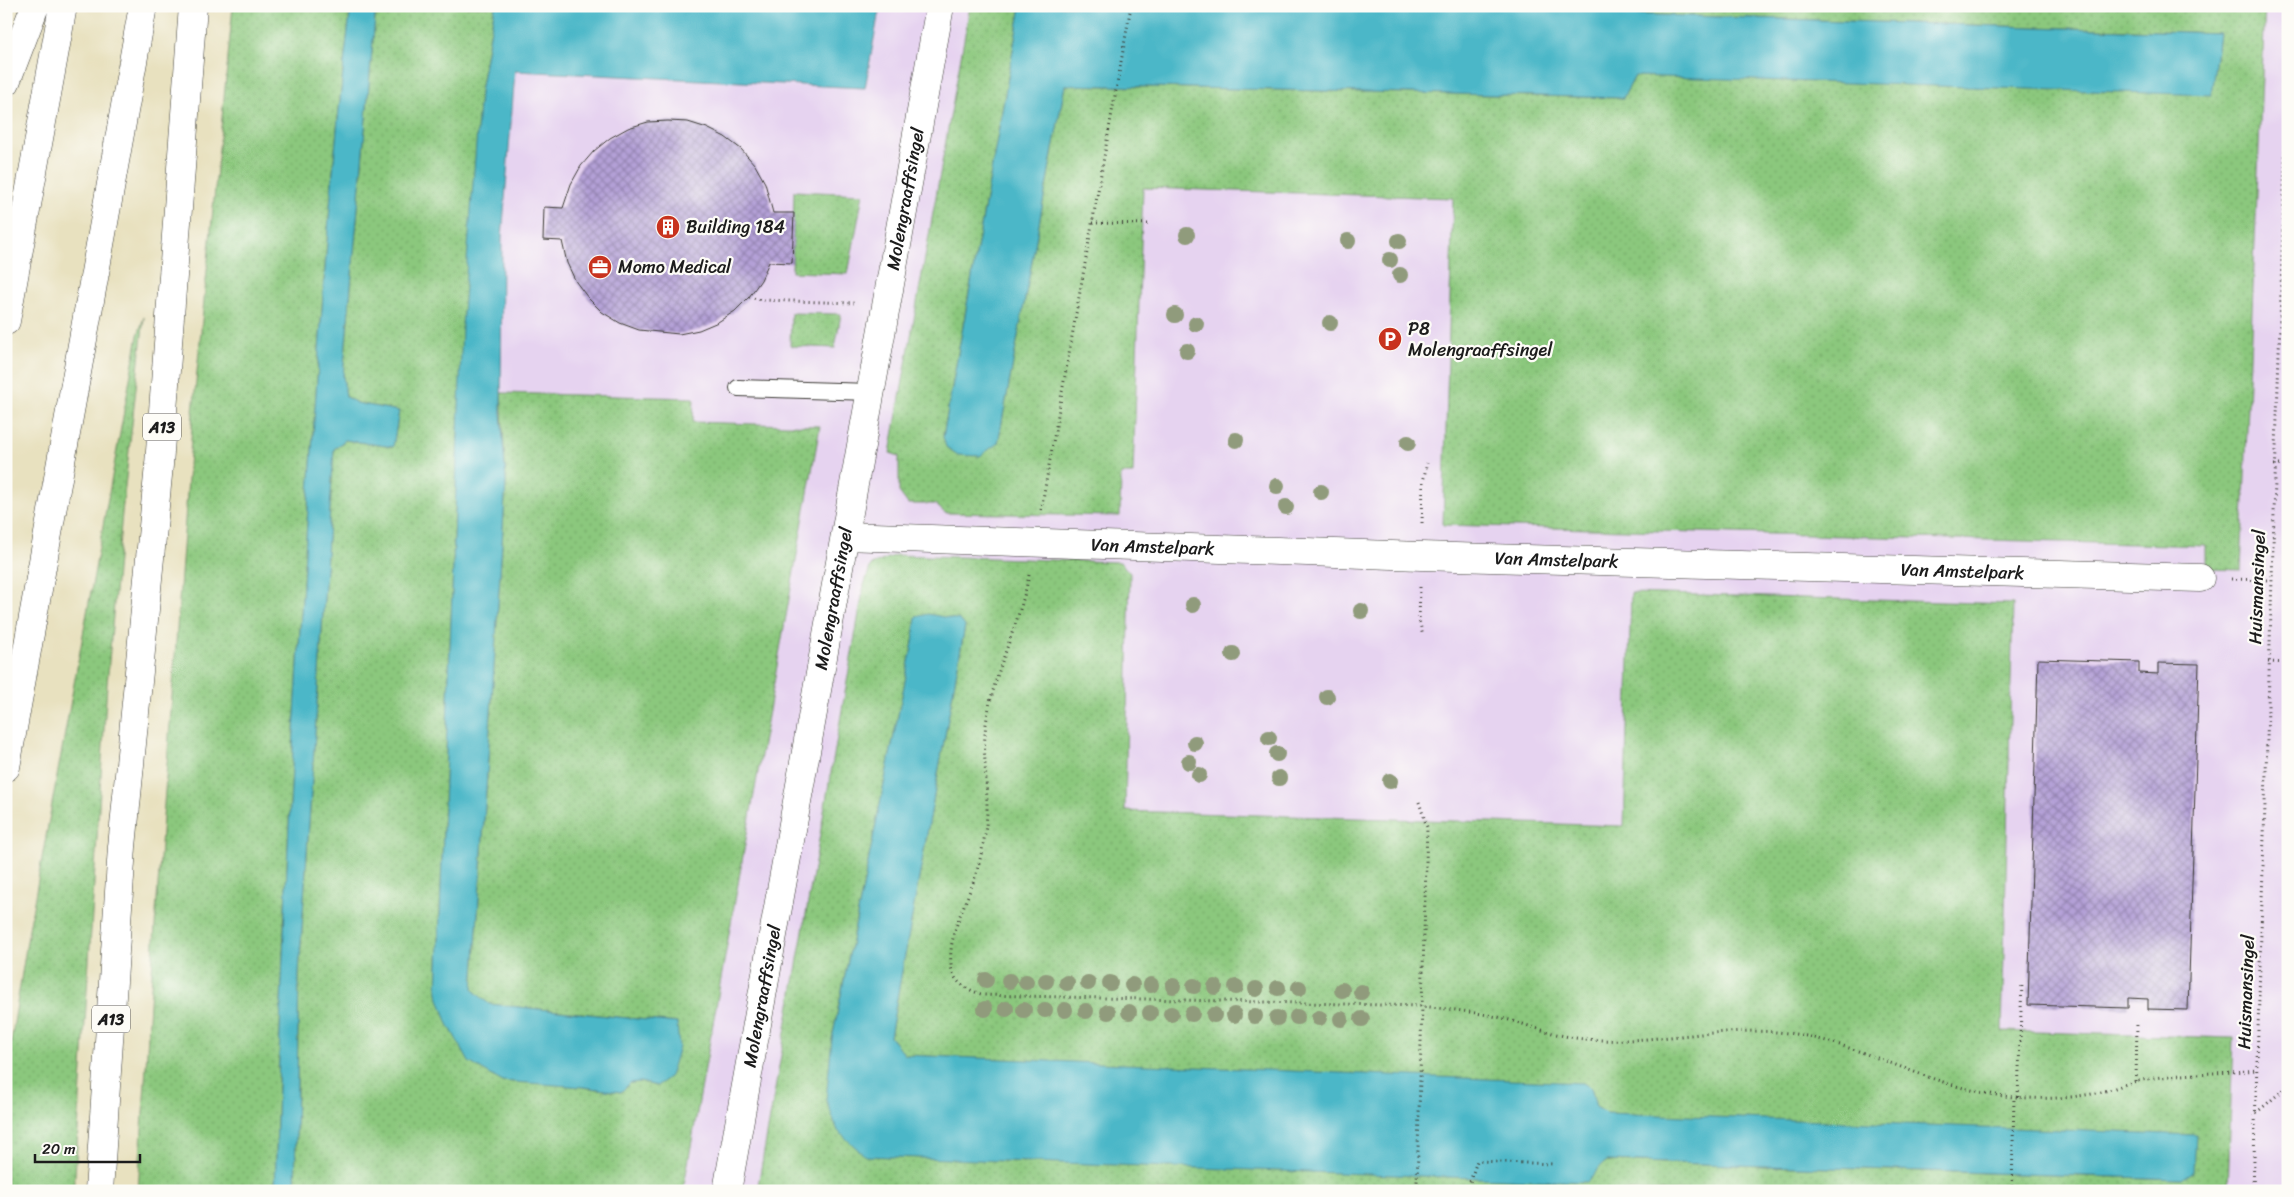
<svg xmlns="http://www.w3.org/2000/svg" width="2294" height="1197" viewBox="0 0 2294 1197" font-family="Sriracha,sans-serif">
<defs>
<pattern id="grass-dots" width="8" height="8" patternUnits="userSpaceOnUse" patternTransform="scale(1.25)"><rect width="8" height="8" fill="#8bc87d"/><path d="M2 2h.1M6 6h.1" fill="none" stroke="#77ab6b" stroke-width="1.8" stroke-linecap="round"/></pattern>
<pattern id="building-cross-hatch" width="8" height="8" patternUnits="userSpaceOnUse" patternTransform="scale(1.25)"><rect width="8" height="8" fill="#b4a0d7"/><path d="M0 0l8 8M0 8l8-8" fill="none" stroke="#9282ae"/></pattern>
</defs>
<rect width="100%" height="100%" fill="#fdfcf7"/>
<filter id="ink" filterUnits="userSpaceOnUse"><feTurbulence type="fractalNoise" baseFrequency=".02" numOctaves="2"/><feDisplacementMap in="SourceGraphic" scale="10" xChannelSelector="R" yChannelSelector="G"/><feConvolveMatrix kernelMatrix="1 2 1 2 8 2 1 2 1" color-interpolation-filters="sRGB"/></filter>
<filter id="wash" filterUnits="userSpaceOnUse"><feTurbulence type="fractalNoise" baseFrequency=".0096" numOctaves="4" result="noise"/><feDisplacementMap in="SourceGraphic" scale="20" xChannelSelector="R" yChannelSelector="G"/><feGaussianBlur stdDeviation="1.12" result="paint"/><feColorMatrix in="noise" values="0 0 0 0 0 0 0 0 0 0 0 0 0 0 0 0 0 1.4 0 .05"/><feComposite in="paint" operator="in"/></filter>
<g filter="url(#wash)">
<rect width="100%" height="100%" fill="#e8e1bf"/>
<!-- built -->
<path fill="#e6d3f0" d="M441,6h1847v1185h-1931l20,-661z"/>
<!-- grass -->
<path fill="url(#grass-dots)" stroke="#54724c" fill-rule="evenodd" d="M233,6h118c-20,152 -29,305 -40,458 -17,242 -30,484 -36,727h-137l17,-265 38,-514z
M376,6h119l-15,86 -22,343 -21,558 146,94 38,5 9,-9 10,-1 17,4 20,-63 -188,-19 -16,-14 33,-508 -5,-89 193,5 -1,24 127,4 -137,765h-388l4,-218 35,-524 11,-9 48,7 6,-36 -42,-8 -11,-6 -3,-21z
M970,6h51l-78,430 55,7 67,-358 558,13 12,-22 580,-12 4,-31 -591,-19 -3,-8h640l-24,564 -35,-1v-23l-763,-21 10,-327 -310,-10 -10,286h-12l-1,42 -175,-3 -10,-9h-27l-9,-12v-36l-9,-3z
M794,191l69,3 -15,80 -56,-2z
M791,313l50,1 -6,34 -45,-2z
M144,317l-22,196 -15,171 -33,507h-68v-118l23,-144 109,-594z
M896,555l224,7 10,11 -5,238 499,15 7,-233 382,11 -11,427 231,7 -5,153h-1471l107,-606 7,-20zM916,617l49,9 -75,411 15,18 686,33 5,19 10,6 575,66 -574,-18 -9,6 -5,9 -766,-76 5,-61 81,-397z"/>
<!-- water -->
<path fill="#4bb7c8" stroke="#346a72" d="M351,6h25l-33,370 3,21 11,6 42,8 -6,36 -48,-7 -11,9 -35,524 -4,218h-20c6,-243 19,-485 36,-727 11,-153 20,-306 40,-458z
M495,6h385l-15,82 -350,-17 -13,167 -1,174 5,70 -33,508 16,14 188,19 2,24 -9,29 -13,10 -17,-4 -10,1 -9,9 -38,-5 -82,-6 -32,-19 -21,-38 -11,-31 25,-667 18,-234z
M1021,6h604l3,8 591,19 -8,62 -576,-19 -12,22 -558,-13 -67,358 -18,13 -22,-1 -12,-8 -3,-10z
M928,614l32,6 5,6 -75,411 15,18 678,28 8,5 5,19 10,6 590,22 -2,35 -13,9 -574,-18c-9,6 -12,14 -20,21l-722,-26 -27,-25 -12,-31 6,-61 81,-397 3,-25z"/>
<g id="blocks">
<!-- building -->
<path fill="url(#building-cross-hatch)" d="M668,121l20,1 19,6 18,9 16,12 14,16 10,18 8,30h21l-2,50 -23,-1 -8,18 -12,17 -14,14 -17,11 -19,8 -20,4 -40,-4 -19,-7 -18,-11 -14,-14 -12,-16 -9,-19 -5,-22 -19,-1 1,-33 19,1 8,-24 10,-18 13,-15 16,-13 18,-10 20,-6z
M2038,659l101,3v11l19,1v-11l41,1 -11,346 -40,-1v-10l-20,-1v10l-100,-3z"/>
</g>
</g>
<g filter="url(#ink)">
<use href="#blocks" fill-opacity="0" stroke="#3b3a34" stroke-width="1"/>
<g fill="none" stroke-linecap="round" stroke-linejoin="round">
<!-- lane casing -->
<g stroke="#3b3a34" stroke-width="18">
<path id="lane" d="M738,388l133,4"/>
</g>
<!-- street casing -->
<g stroke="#3b3a34" stroke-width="29">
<g id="street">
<path id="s1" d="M845,536l576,20 779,22"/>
<path id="s2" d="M727,1191l213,-1185"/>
</g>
</g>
<!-- highway casing -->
<g stroke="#3b3a34" stroke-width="29">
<path id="highway" d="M6,82l29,-76
M6,321l57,-315
M6,767l137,-761
M99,1191l23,-344 37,-382 34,-459"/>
</g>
<!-- path -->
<path stroke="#3b3a34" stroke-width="3" stroke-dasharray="1 4" stroke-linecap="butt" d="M1092,223l60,1
M749,297l12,3 93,3
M2274,465h14
M1041,510l90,-504
M1422,523l1,-41 4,-19
M1029,575c-10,51 -36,98 -43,149 -5,36 5,73 -1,109 -2,14 -5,28 -9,41 -9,29 -28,59 -25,90 1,19 17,26 33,31l437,11c28,3 54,6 81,12 27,7 55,19 83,21 74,7 147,-18 221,-3 71,15 136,56 209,61 30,3 65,1 94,-7 9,-3 19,-7 28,-9 39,-8 80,-7 120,-11
M2231,579l40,1
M1420,587l-1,33 4,16
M2268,662l20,1
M1419,802l8,25 -10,357 15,7
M2136,1081l1,-59
M2018,1097l4,-115
M2256,1113l32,-27
M1467,1191l10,-30 77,3
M2012,1191l2,-94
M2253,1191l35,-1129"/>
<!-- lane -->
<use href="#lane" stroke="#fff" stroke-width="16"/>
<!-- street -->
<use href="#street" stroke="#fff" stroke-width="28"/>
<!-- highway -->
<use href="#highway" stroke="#fff" stroke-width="28"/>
</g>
<!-- trees -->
<g fill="#909b7b">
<circle cx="1187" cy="235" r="8"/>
<circle cx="1348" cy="241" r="8"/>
<circle cx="1399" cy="241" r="8"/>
<circle cx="1390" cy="260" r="8"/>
<circle cx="1400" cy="275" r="8"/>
<circle cx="1175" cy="315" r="8"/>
<circle cx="1330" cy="323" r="8"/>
<circle cx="1196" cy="324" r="8"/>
<circle cx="1187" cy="351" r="8"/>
<circle cx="1236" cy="440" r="8"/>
<circle cx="1408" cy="443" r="8"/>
<circle cx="1277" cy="486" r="8"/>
<circle cx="1321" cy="492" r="8"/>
<circle cx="1286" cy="507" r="8"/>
<circle cx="1193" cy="605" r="8"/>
<circle cx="1361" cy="611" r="8"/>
<circle cx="1233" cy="654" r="8"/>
<circle cx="1327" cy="697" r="8"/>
<circle cx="1269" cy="738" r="8"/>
<circle cx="1195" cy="743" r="8"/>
<circle cx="1277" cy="754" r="8"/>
<circle cx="1189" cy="762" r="8"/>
<circle cx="1199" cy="775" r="8"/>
<circle cx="1279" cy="778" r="8"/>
<circle cx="1390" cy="781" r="8"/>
<circle cx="986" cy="980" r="8"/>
<circle cx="1009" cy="981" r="8"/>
<circle cx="1046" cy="981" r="8"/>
<circle cx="1026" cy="982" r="8"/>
<circle cx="1067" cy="983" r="8"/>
<circle cx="1088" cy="983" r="8"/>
<circle cx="1110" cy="983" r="8"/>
<circle cx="1132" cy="985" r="8"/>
<circle cx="1151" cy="985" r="8"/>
<circle cx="1173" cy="986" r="8"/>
<circle cx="1194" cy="986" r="8"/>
<circle cx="1215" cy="987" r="8"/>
<circle cx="1236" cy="987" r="8"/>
<circle cx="1278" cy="988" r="8"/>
<circle cx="1299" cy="988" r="8"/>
<circle cx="1256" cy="989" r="8"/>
<circle cx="1342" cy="990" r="8"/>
<circle cx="1361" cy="992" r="8"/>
<circle cx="985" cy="1009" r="8"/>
<circle cx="1006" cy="1009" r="8"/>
<circle cx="1024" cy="1010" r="8"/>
<circle cx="1045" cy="1010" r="8"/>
<circle cx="1065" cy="1010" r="8"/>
<circle cx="1086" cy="1011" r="8"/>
<circle cx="1108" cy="1012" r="8"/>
<circle cx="1129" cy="1012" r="8"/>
<circle cx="1150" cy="1013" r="8"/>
<circle cx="1171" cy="1014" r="8"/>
<circle cx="1192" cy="1014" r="8"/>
<circle cx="1214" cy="1015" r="8"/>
<circle cx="1234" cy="1015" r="8"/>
<circle cx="1255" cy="1016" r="8"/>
<circle cx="1297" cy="1017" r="8"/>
<circle cx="1277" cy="1018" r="8"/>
<circle cx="1319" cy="1018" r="8"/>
<circle cx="1341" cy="1019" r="8"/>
<circle cx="1362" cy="1019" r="8"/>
</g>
</g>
<!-- icons -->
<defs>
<g id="building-disc" transform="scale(1.25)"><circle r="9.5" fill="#c8321e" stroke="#fdfcf7"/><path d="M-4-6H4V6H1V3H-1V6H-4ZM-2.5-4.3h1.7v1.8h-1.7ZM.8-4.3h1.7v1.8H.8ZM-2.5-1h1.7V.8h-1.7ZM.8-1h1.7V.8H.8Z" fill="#fff"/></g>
<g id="office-disc" transform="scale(1.25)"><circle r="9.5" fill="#c8321e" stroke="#fdfcf7"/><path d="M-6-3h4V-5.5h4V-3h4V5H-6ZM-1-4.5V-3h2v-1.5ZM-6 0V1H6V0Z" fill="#fff"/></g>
<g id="parking-disc" transform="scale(1.25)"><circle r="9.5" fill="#c8321e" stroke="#fdfcf7"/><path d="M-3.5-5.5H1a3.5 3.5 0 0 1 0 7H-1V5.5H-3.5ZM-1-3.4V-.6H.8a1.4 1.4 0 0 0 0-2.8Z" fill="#fff"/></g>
</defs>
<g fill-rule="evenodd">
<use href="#building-disc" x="668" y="227"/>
<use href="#office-disc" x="600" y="267"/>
<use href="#parking-disc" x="1390" y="339"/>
</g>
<g text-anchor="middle" stroke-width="4.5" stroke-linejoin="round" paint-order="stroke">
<!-- shield labels -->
<g fill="#fdfcf7" stroke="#605f5e" stroke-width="1">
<rect x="143" y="413.5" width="38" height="27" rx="4"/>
<rect x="92" y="1005.5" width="38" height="27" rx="4"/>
</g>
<g font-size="16" font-weight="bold" fill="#1c1c1c">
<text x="162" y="433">A13</text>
<text x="111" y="1025">A13</text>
</g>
<!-- street labels -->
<g font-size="18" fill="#1c1c1c" stroke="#fdfcf7">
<text dy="6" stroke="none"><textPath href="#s2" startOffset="1008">Molengraaffsingel</textPath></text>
<text dy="6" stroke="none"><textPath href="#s1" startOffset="308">Van Amstelpark</textPath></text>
<text dy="6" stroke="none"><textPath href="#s1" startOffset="712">Van Amstelpark</textPath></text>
<text dy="6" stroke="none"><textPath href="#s1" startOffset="1118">Van Amstelpark</textPath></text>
<text transform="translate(2257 587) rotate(-88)" y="6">Huismansingel</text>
<text dy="6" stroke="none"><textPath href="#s2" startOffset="602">Molengraaffsingel</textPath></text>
<text transform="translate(2246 992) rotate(-88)" y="6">Huismansingel</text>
<text dy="6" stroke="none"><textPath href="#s2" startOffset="198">Molengraaffsingel</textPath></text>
</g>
<!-- poi labels -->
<g font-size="18" fill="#1c1c1c" stroke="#fdfcf7" text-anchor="start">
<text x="686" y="233">Building 184</text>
<text x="618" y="273">Momo Medical</text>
<text x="1408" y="335">P8<tspan x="1408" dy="21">Molengraaffsingel</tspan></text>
</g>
</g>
<!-- margin -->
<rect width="2294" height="1197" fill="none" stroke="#fdfcf7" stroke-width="25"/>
<!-- scale -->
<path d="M35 1154v8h105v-8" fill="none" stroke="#1c1c1c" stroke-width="2.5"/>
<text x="42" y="1154" font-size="15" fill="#1c1c1c" stroke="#fdfcf7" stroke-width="4" paint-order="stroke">20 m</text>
</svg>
